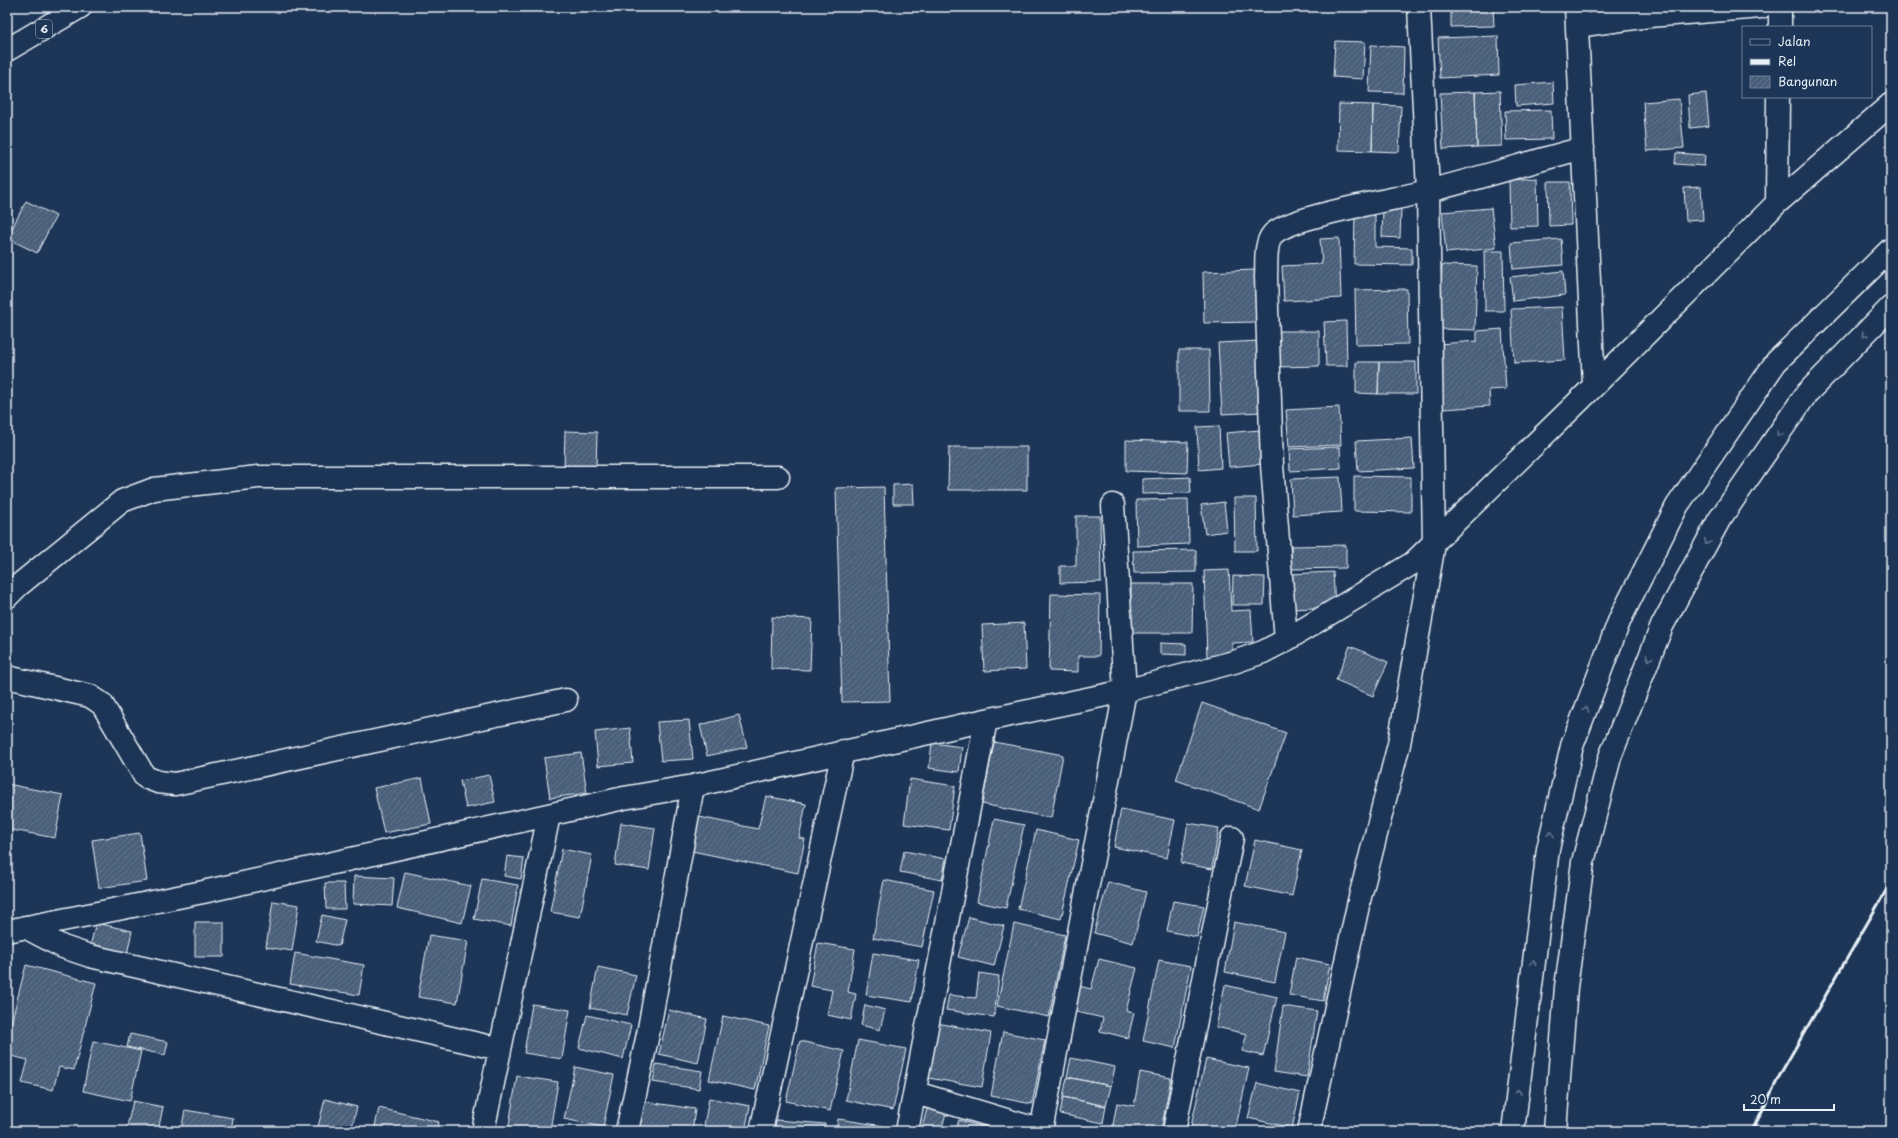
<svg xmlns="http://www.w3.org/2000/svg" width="1898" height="1138" viewBox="0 0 1898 1138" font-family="'Playpen Sans',sans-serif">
<defs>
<pattern id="building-hatch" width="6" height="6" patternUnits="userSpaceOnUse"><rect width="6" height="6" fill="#495e7a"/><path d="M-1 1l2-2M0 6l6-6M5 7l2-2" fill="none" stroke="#63768e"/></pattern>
</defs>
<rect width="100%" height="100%" fill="#1d3557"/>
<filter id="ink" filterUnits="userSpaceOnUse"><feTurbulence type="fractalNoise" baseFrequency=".025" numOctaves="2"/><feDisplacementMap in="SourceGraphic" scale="8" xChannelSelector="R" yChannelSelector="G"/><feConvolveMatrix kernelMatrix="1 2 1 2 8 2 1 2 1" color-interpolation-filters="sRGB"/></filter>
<g filter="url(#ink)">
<!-- building -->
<path fill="url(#building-hatch)" stroke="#e8f1f8" d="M1436,7h57l1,19 -43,1v-18l-15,1z
M1498,36l1,39 -59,3 -2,-40z
M1335,41l30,1 -2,37 -30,-2z
M1371,45l33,2 -1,46 -34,-1z
M1553,82l1,21 -38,3 -1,-21z
M1500,91l2,55 -25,1 -2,-55z
M1475,92l2,55 -34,2 -3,-56z
M1706,93l3,33 -19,2 -2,-33z
M1679,99l5,49 -37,3 -4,-49z
M1339,104l34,1 -1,46 -34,-1z
M1373,105l28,1 -2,46 -27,-1z
M1551,110l1,29 -46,1 -1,-29z
M1676,153l29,2 -1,11 -29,-2z
M1537,178l1,48 -28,1 -1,-47z
M1548,182h22l1,43 -22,1z
M1701,187l2,33 -17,1 -2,-33z
M26,201l30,15 -19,37 -30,-15z
M1383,207l18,1 -1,30 -18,-1z
M1491,208l5,40 -50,5 -4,-41z
M1355,214l20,1v32l37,1v17l-58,-1z
M1339,238l2,60 -57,3 -2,-35 40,-2 -2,-25z
M1561,239l2,26 -50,4 -2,-26z
M1484,251h19l1,60h-19z
M1442,265l35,1 -2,64 -35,-1z
M1255,270l2,52 -53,1 -1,-51z
M1563,271l2,24 -52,6 -3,-24z
M1407,289l1,55 -52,1 -1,-55z
M1562,307l3,53 -51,3 -3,-54z
M1346,321l1,45h-21l-2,-44z
M1502,329l4,60 -17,1 1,16 -47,3 -4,-65 38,-3v-10z
M1277,331h42v35l-42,1z
M1259,341l3,71 -40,2 -4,-71z
M1179,350h30l1,61h-31z
M1356,362h23l-1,32 -22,-1z
M1379,362h37v32h-38z
M1339,407l2,38 -52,2 -3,-37z
M1219,426l2,42 -22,2 -2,-43z
M1259,430l3,34 -33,3 -3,-34z
M565,431l32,1 -1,37 -32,-1z
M1412,438l2,30 -56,3 -2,-30z
M1126,440l62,2 -1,31 -61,-2z
M949,447h78v43h-79z
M1340,447l1,21 -51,3 -1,-22z
M1354,476l57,1v35l-57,-1z
M1190,477l1,16 -49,1v-15z
M1340,477l2,35 -49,3 -2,-36z
M913,484l1,20h-21v-19z
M884,487l6,214 -48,1 -6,-214z
M1234,498h22l1,53h-22z
M1188,499l1,45 -52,2 -1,-46z
M1224,502l3,29 -22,3 -4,-29z
M1076,516h24l1,66 -41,1v-17h16z
M1346,545v23l-55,1v-23z
M1196,550v22l-62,1 -1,-22z
M1229,570l2,41 20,-1 2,32 -21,1v13l-25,2 -3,-87z
M1333,572l2,35 -44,2 -1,-35z
M1233,576l32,1 -1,28h-32z
M1131,584h62l-1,49h-61z
M1051,594l49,1 -1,61h-21v16l-29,-1z
M772,617l40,2 -2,51 -39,-1z
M1024,623l2,46 -42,2 -2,-46z
M1160,643l26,1v11l-26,-1z
M1350,646l38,16 -15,34 -37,-16z
M1202,703l84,30 -27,76 -83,-29z
M739,715l8,32 -40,9 -7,-31z
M689,720l4,39 -32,2 -4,-39z
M630,728l3,35 -35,3 -3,-34z
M994,742l69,13 -12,63 -69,-14z
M932,743l30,4 -3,25 -30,-4z
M581,753l6,40 -37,5 -6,-40z
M489,775l6,27 -29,6 -6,-27z
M422,778l9,46 -47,9 -10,-45z
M910,779l45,7 -6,44 -45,-6z
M7,784l56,11 -8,43 -48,-9z
M766,796l40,8 -7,34 6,1 -7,34 -106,-22 7,-34 59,12z
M1121,809l54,11 -8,38 -53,-11z
M994,819l30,6 -18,83 -29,-6z
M621,823l34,5 -6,42 -34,-5z
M1188,823l31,5 -7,41 -31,-6z
M1036,830l43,10 -18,79 -43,-10z
M140,833l7,48 -48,7 -7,-48z
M1255,840l47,10 -10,46 -47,-10z
M562,849l30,6 -12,62 -30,-5z
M904,851l42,8 -4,21 -42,-8z
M507,856l17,2 -3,21 -17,-3z
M405,872l66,14 -9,37 -65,-15z
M354,876l40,2 -2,28 -39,-2z
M482,879l36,6 -7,41 -37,-7z
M884,880l50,10 -12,57 -49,-9z
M1108,882l38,10 -13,51 -39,-10z
M325,883h19l1,26h-19z
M273,901l26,4 -7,46 -26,-4z
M1173,901l31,5 -7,31 -30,-6z
M322,915l23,5 -6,26 -23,-5z
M969,917l35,9 -10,40 -36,-9z
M195,922h29v35h-29z
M1234,922l51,10 -10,50 -50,-10z
M96,923l36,8 -6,28 -37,-9z
M1014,924l51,11 -16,82 -52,-11z
M429,935l39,6 -11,62 -39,-6z
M818,943l37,6 -7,43 8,2 -5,26 -24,-5 5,-25 -22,-4z
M295,953l69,12 -5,30 -69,-11z
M873,953l46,7 -7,42 -46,-7z
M1296,957l34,7 -7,37 -34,-6z
M1099,959l38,9 -11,43 8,2 -6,25 -28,-7 3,-13 -31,-7 7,-25 12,3z
M1159,960l32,6 -16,82 -32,-7z
M26,965l70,18 -22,87 -15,-3 -6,23 -31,-7 6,-23 -21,-5v-16z
M598,967l38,8 -9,40 -37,-7z
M979,973l20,3 -5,41 -48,-7 3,-15 27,3z
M1225,985l52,12 -14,59 -21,-5 5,-17 -31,-7z
M532,1004l38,6 -8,49 -38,-6z
M865,1005l20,5 -5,20 -19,-5z
M1283,1006l34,5 -10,66 -33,-5z
M669,1010l38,9 -9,44 -39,-9z
M587,1015l44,10 -8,34 -44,-11z
M723,1016l46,10 -14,64 -46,-10z
M937,1023l54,10 -9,54 -54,-9z
M1003,1032l42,8 -13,64 -41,-8z
M130,1034l38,8 -3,13 -38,-8z
M858,1040l48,9 -13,61 -47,-10z
M93,1041l48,10 -11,50 -47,-10z
M800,1041l44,10 -14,60 -44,-10z
M1071,1058l44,9 -4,19 -44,-9z
M1206,1059l43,9 -14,63h-45z
M656,1064l46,7 -3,18 -46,-7z
M575,1067l39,8 -11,52 -39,-8z
M1140,1072l31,6 -10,53h-49l5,-28 17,3z
M517,1076l41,6 -8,49h-42z
M1067,1077l44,9 -5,20 -43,-9z
M1257,1083l43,10 -8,35 -44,-10z
M1063,1097l43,9 -3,17 -43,-9z
M709,1098l41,8 -5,25h-42z
M325,1099l32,8 -6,24h-18l-15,-4z
M133,1101l30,6 -5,24h-32z
M641,1101l54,8 -3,22h-56z
M379,1108l60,14 -2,9h-63z
M927,1109l19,4 -5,18h-20z
M185,1110l48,8 -2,13h-50z
M838,1119l46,7 -1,5h-47z
M776,1120l49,4v7h-50z
M959,1120l38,11h-42z"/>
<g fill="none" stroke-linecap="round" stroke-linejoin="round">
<!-- minor casing -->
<g stroke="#e8f1f8" stroke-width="25">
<path id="minor" d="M1576,7l18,379
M1577,26l72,-10 112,-9
M1780,27v-20
M1777,203l1,-106
M7,597l12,-12 103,-84 32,-12 104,-12h520
M1286,640l-14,-175 -6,-189c1,-12 -2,-32 7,-42 18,-18 125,-35 155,-43 52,-13 103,-29 155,-43
M7,677l83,19 12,8 43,73 13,5 17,2 391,-84
M25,927l38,20 27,9 410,93
M7,931l196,-39 421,-94 69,-12 293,-66 139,-29 109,-29 29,-10 23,-12 127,-77 167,-163 197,-197 114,-99
M916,1093l127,38
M483,1131l66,-316
M627,1131l21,-97 45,-248
M761,1131l82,-380
M907,1131l79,-411
M1041,1131l84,-440 -12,-186
M1174,1131l58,-293
M1309,1131l50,-230 40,-157 35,-200 -6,-353 -9,-184"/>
</g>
<!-- highway casing -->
<g stroke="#e8f1f8" stroke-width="25">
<path id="highway" d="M7,50l73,-43
M1513,1131l35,-282 24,-103 48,-127 57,-113 99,-144 115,-113
M1555,1131l11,-144 17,-125 27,-105 52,-131 57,-106 88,-127 84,-86"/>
</g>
<!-- minor -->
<use href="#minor" stroke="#1d3557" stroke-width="22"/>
<!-- highway -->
<use href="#highway" stroke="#1d3557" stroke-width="22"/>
<!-- rail -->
<path stroke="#e8f1f8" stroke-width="3" d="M1752,1131l30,-60 109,-189"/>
</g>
<!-- one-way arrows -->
<defs><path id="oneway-chevron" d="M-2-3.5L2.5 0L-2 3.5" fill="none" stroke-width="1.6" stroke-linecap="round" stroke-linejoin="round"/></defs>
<g stroke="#64778f">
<use href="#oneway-chevron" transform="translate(1864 335) rotate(134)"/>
<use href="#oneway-chevron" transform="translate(1779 434) rotate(125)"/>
<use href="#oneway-chevron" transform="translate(1707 542) rotate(118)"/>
<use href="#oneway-chevron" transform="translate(1649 658) rotate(111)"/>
<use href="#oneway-chevron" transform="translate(1586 709) rotate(-69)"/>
<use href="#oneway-chevron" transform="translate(1551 834) rotate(-77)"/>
<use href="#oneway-chevron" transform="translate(1533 963) rotate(-83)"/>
<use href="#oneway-chevron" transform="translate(1518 1092) rotate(-83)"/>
</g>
</g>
<g text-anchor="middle" stroke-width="3" stroke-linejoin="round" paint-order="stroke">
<!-- shield labels -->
<rect fill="#1d3557" stroke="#abb9c8" stroke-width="1" x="36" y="20" width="16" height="18" rx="3"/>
<g font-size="11" font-weight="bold" fill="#e8f1f8">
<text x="44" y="33">6</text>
</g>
</g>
<!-- margin -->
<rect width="1898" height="1138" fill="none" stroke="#1d3557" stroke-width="24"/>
<rect x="12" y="12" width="1874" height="1114" fill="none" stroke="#e8f1f8" stroke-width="1.5" filter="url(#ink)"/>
<!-- legend -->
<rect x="1742" y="26" width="130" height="72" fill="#1d3557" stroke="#6e8097"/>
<rect x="1750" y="39" width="20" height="6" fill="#1d3557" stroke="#6e8097"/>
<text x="1778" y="46" font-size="12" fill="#e8f1f8">Jalan</text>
<rect x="1750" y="59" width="20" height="6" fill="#e8f1f8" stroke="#6e8097"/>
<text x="1778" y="66" font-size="12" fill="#e8f1f8">Rel</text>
<rect x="1750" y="76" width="20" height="12" fill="url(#building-hatch)" stroke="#6e8097"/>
<text x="1778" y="86" font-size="12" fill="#e8f1f8">Bangunan</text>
<!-- scale -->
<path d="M1744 1104v6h90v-6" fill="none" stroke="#e8f1f8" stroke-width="2"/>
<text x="1750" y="1104" font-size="12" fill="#e8f1f8" stroke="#1d3557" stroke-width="3" paint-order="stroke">20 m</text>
</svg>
